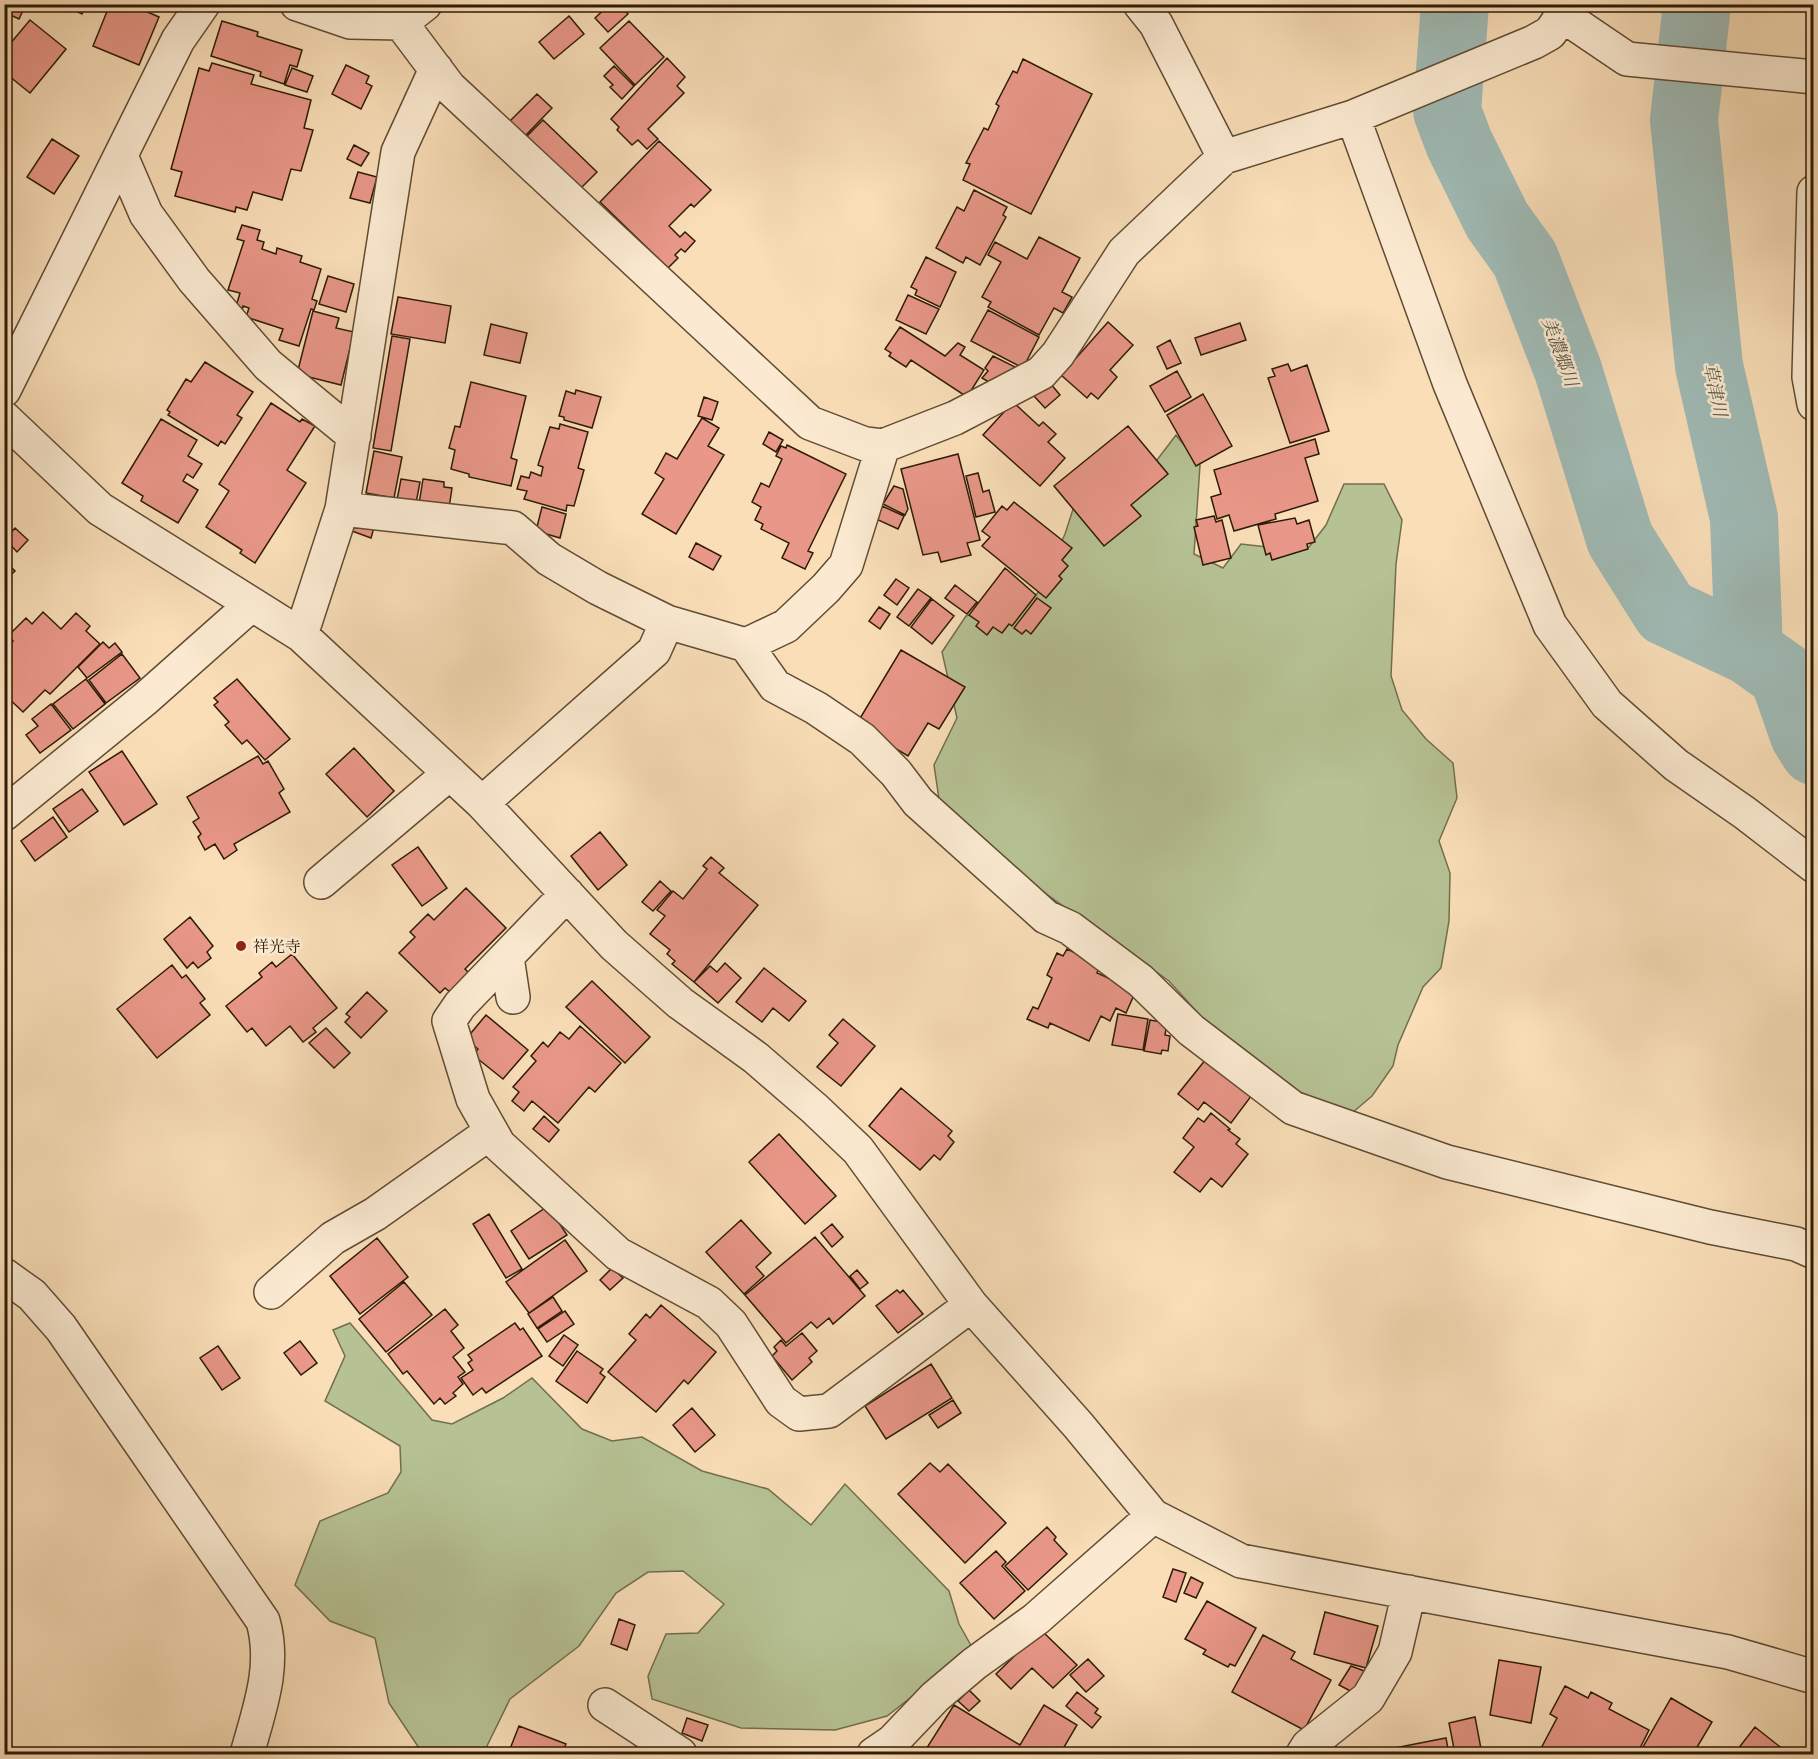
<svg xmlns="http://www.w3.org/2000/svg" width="1818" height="1759" viewBox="0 0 1818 1759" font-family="Alegreya,'Noto Serif JP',serif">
<rect width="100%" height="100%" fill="#f9deb8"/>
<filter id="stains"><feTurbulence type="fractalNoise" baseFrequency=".00333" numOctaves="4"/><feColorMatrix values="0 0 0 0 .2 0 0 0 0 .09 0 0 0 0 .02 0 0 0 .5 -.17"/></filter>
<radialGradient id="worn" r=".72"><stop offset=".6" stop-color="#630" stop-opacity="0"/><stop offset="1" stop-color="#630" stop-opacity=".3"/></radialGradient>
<!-- green -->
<path fill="#b6c294" stroke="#726e4e" stroke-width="1.5" d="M1176,435l24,30 -6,89 29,14 18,-24 36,4 32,-1 17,-22 18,-41h40l18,36 -6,44 -5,112 11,34 24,29 27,24 4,35 -18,43 11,32 -1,48 -8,47 -18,19 -25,58 -5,21 -21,30 -20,17 -60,-22 -77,-59 -46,-51 -188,-133 -41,-42 -6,-41 23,-47 -15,-66 24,-36 71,-22 28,-60 11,-34 65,-19z
M350,1323l82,97 20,4 51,-26 29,-20 50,51 30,12 30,-4 60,34 66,18 43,36 34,-41 104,107 10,33 14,25 -86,67 -52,14 -94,-2 -89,-29 -4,-23 18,-42 32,-1 26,-29 -41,-33 -35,1 -32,21 -37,53 -69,53 -27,55h-60l-34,-51 -14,-65 -45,-17 -35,-36 25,-64 68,-28 13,-21 -1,-26 -75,-45 20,-45 -12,-26z"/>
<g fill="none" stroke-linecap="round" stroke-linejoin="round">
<!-- stream -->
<path stroke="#727b70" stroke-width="12" d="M1456,6v-2"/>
<!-- river -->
<path stroke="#a0bbb6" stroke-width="68" d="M1455,4l-8,107 12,32 38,77 28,39 43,111 52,169 46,73 83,39 34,24 21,60 10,16
M1697,4l-13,116 25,246 35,152 5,133"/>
</g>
<!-- building -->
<path fill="#e99788" stroke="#2d1b07" stroke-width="1.5" d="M4,4h22l-7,15 -15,-7z
M61,4h25l-4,10z
M110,4h19l30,13 -20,48 -46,-19z
M610,4h10l8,10 -20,18 -13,-14z
M569,16l15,18 -30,25 -15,-17z
M30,20l36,29 -36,44 -26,-21v-21z
M222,21l36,11 -1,4 45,14 -5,17 -7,-2 -6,19 -24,-8 1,-4 -50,-16z
M629,21l35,36 -29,28 -35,-37z
M667,58l18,19 -8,9 7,7 -36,36 10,10 -11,10 -9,-9 -6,5 -15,-15 2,-3 -8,-8z
M1023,59l69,35 -61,120 -68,-34 7,-16 -4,-1 18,-35 4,2 11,-24 -3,-2 17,-33 4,2z
M212,63l42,12 -3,9 60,16 -7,28 9,2 -12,41 -10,-2 -9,31 -29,-8 -6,18 -11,-3 -1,5 -60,-16 7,-24 -11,-3 28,-101 10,3z
M346,65l23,11 -3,7 6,3 -11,23 -29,-15z
M614,66l20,20 -12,13 -12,-12 3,-2 -9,-9z
M292,68l21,8 -6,16 -22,-7z
M537,94l15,14 -27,28 -15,-15z
M543,120l54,52 -17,17 -53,-53z
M52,139l27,17 -25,38 -27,-17z
M659,141l52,49 -17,17 -3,-3 -22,22 11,11 5,-5 10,9 -10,11 -4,-3 -6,6 3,3 -10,10 -68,-66z
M354,145l15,8 -8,13 -14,-7z
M358,172l19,5 -7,26 -20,-5z
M974,190l33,17 -4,8 3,2 -26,48 -14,-8 -3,6 -27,-15 21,-41 7,4z
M242,225l18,5 -3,10 7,2 -2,7 14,5 1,-6 25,8 -2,6 21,7 -9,30 5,2 -3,9 -3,-1 -12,37 -20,-6 4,-11 -37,-12 3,-9 -6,-2 -1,5 -7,-1 5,-17 -12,-3 16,-49 -7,-2z
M1039,237l41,21 -18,34 10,5 -9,16 -9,-5 -15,27 -51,-28 3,-5 -9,-5 19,-35 -13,-7 7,-13 32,17z
M926,257l30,15 -16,35 -25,-12 2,-5 -6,-3z
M328,276l26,8 -8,28 -27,-8z
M908,295l31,14 -13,25 -30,-14z
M398,297l53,9 -6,37 -54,-9z
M988,310l51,27 -16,31 -52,-27z
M313,311l26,7 -3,10 18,4 -13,53 -44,-11z
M1108,322l25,23 -23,25 7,7 -19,22 -7,-6 -4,5 -26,-23z
M1240,323l6,17 -45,15 -6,-17z
M491,324l36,9 -7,30 -36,-8z
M900,327l45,29 13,-13 7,4 -5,8 24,15 -17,27 -56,-37 -5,7 -17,-11 2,-3 -6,-4z
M392,336l18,3 -19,112 -18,-3z
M1170,340l11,23 -14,6 -10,-22z
M993,356l28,14 -27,15 -12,-7 6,-7 -3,-3z
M205,362l48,30 -16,23 5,3 -17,26 -4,-3 -3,5 -50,-31 2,-3 -3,-2 19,-31 5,3z
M1288,364l3,7 16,-6 22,66 -39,12 -22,-65 7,-2 -3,-7z
M1177,371l14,26 -26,15 -15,-26z
M471,382l55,14 -15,62 6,2 -6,26 -42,-9v-3l-18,-5 4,-19 -6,-2 6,-22 5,1z
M1050,383l10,12 -15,13 -11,-12z
M576,390l25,7 -9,31 -28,-8v-3l-5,-1 7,-25 9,3z
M1203,394l29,52 -36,20 -29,-51z
M704,397l14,5 -6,18 -14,-4z
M1013,402l26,24 4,-4 13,12 -8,8 17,16 -25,28 -57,-51z
M271,403l29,19 2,-3 13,7 -28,44 19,13 -51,80 -15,-10 2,-3 -36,-23 23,-36 -10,-7z
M702,418l17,10 -11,18 16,9 -48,79 -34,-20 22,-35 -9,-6 11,-20 11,6z
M161,419l36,21 -9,16 14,8 -9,14 -6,-4 -4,7 15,9 -20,33 -37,-22 2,-5 -21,-13z
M560,424l28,8 -10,36 6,2 -10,36 -7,-1 -1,6 -42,-12 3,-8 -10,-2 4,-13 8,2 2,-6 10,4 2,-9 -5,-2 12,-38 9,2z
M1128,426l40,48 -37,31 10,11 -37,30 -50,-60z
M769,432l14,8 -7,12 -13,-8z
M1315,439l4,15 -14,4 13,43 -43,13 1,5 -42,12 -5,-16 -12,4 -6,-22 10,-3 -7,-24z
M787,445l59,29 -38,77 5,2 -8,16 -23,-11 7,-15 -28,-14 2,-5 -8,-4 6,-13 -9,-5 9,-19 8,4 13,-28 -6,-3 5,-10 5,2z
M374,451l28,6 -8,41 -28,-5z
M958,454l22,86 -13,3 4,12 -30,7 -3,-10 -15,3 -22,-86z
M978,473l5,19 6,-2 6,22 -19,5 -10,-41z
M401,479l19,3 -4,21 -19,-3z
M423,479l21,3v5l8,1 -3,20 -30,-4z
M894,486l9,3 5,20 -3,6 -22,-11z
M1014,502l58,46 -10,12 6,6 -9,10 3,3 -16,19 -64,-52 8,-9 -8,-6 20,-25 5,4z
M882,506l22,10 -6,13 -22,-10z
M542,507l24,7 -6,24 -24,-7z
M1214,516l2,6 6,-2 9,38 -28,7 -9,-38 4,-1 -2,-6z
M1295,518l2,6 12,-4 6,22 -8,2 1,5 -36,11 -2,-7 -4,2 -8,-30z
M356,519l19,5 -4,14 -19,-7z
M15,528l13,12 -11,12 -12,-13z
M696,543l25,13 -8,14 -24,-13z
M4,560l11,11 -11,10z
M1005,568l31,27 -24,31 -3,-2 -7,9 -9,-6 -6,8 -11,-9 3,-4 -10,-7z
M896,579l13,9 -12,17 -13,-10z
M955,585l22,17 -10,12 -22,-16z
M918,589l13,9 -22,28 -12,-9z
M1037,598l14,10 -20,26 -5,-4 -4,4 -8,-6z
M932,599l22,17 -22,28 -21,-17z
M879,607l11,7 -10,15 -11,-8z
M43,612l18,17 15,-16 14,13 -4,5 14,13 -50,50 -5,-4 -22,22 -19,-18v-44l9,-9 -5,-5 18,-18 6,6z
M103,642l6,6 6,-5 7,9 -35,26 -9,-11z
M901,650l64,37 -26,42 -11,-6 -20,33 -52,-31z
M122,654l18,24 -34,25 -17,-23z
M86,679l19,25 -32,25 -20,-25z
M237,679l53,60 -25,21 -18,-20 -5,4 -17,-19 4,-3 -15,-17 4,-3 -4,-4z
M51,704l20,26 -31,23 -14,-18 12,-9 -6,-7z
M354,748l40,43 -27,26 -41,-43z
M122,751l35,53 -33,21 -35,-53z
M258,756l5,8 5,-3 16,28 -5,4 11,19 -56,32 3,6 -13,9 -9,-15 -10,6 -7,-13 3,-3 -8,-12 6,-4 -12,-21z
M82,789l16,22 -29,21 -16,-23z
M53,817l14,20 -32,24 -14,-20z
M600,832l27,33 -29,25 -27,-34z
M418,847l29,41 -25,18 -30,-41z
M711,857l13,11 -5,5 39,32 -64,77 -22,-18 3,-3 -8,-7 3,-4 -20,-16 15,-18 -8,-6 16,-19 10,8 24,-30 -4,-3z
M660,881l11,10 -18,20 -11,-9z
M466,888l40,40 -41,41 4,4 -19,19 -5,-4 -5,5 -41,-40 16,-16 -5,-5 18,-18 6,6z
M190,917l23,29 -6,6 4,6 -13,10 -5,-6 -6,6 -23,-29z
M1067,949l34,16 -4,8 33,15 -2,4 6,3 -8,18 -10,-5 -6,13 -9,-5 -12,25 -39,-18 -2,5 -21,-9 6,-12 5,2 14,-31 -5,-3 10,-22 6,3z
M292,954l45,54 -24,20 3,4 -13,10 -13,-16 -24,20 -14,-18 -5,4 -21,-26 36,-29 -3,-4 13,-11 4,5z
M725,963l16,15 -23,25 -24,-21 16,-16 7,6z
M172,965l10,13 4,-3 19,24 -5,4 10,12 -53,43 -40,-49z
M764,968l42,33 -17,20 -16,-13 -11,14 -26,-20z
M592,981l58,56 -25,26 -59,-56z
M367,992l20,19 -26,27 -16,-16 5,-5 -4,-3z
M1118,1014l30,5 -5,31 -31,-5z
M486,1015l42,35 -25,29 -30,-24 5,-6 -12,-10z
M843,1019l32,27 -34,40 -24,-19 21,-24 -9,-8z
M1150,1020l17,3 -2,12 5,1 -2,15 -6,-1 -1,4 -17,-3z
M580,1026l41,37 -26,29 -6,-5 -31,36 -26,-22 -8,10 -12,-10 7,-9 -6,-5 23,-26 -5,-5 12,-14 5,5 12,-15 9,7z
M326,1028l24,25 -16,15 -25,-25z
M1206,1059l46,36 -21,28 -27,-21 -6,8 -20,-16z
M901,1088l51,43 -4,5 6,6 -14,18 -6,-5 -14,15 -51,-44z
M1211,1113l19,16 -2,1 12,9 -4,5 12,10 -26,33 -11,-9 -11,14 -26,-20 20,-25 -11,-9 15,-20 6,4z
M544,1116l15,14 -10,12 -16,-13z
M779,1134l57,62 -31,28 -56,-62z
M548,1206l19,29 -38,24 -18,-28z
M489,1214l33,55 -16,9 -33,-54z
M741,1220l30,33 -15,14 8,9 -20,18 -38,-42z
M832,1224l11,13 -11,10 -11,-14z
M815,1237l50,59 -32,28 -4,-6 -12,10 -6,-6 -25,21 -41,-48z
M377,1238l31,39 -48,37 -30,-38z
M565,1240l22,31 -58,42 -23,-31z
M612,1268l11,10 -13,12 -10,-10z
M857,1270l11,13 -8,6 -10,-13z
M404,1282l28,33 -46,37 -27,-33z
M897,1290l3,3 3,-3 20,24 -25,19 -22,-27z
M553,1297l9,14 -25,17 -9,-14z
M661,1305l55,47 -28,32 -4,-4 -28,32 -48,-40 28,-32 -7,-6 17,-20 4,4z
M445,1309l13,16 -7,6 13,17 -11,9 12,15 -7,5 5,7 -10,9 3,3 -11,8 -5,-6 -6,6 -27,-33 -4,3 -15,-20z
M565,1311l9,13 -27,18 -9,-13z
M515,1323l5,7 3,-2 19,28 -56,37 -4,-5 -9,7 -12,-17 12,-8 -5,-7 4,-3 -4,-5z
M802,1333l15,18 -8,7 3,4 -20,18 -20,-24 5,-5 -3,-4 7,-7 5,6z
M564,1335l14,10 -15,21 -14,-10z
M300,1341l17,22 -16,12 -17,-22z
M218,1346l22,32 -18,12 -22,-32z
M577,1351l26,18 -3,4 5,4 -18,26 -31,-22z
M931,1364l21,34 -66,41 -21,-33z
M953,1400l8,13 -23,15 -9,-13z
M692,1408l23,27 -20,17 -22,-27z
M930,1463l10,9 8,-8 58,59 -41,40 -67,-69z
M1047,1527l9,10 -2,3 13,14 -39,36 -23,-24z
M996,1551l10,11 -4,4 23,25 -31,28 -34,-36z
M1173,1569l13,4 -10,29 -13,-5z
M1191,1577l12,6 -7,15 -12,-5z
M1207,1601l49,27 -21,38 -5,-2 -2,3 -25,-13 3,-4 -21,-11z
M1325,1612l53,14 -12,42 -52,-14z
M619,1619l16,6 -8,25 -16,-6z
M1041,1630l36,35 -24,23 -21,-20 -21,21 -15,-15z
M1263,1635l32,17 -4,7 40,21 -27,50 -72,-38z
M1088,1659l16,17 -18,16 -16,-17z
M1499,1660l42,7 -10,56 -41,-8z
M1351,1666l16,6 -13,21 -15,-8z
M1565,1686l23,12 3,-6 21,11 -3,6 40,21 -12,24h-99l19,-36 -7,-4z
M969,1690l11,11 -11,10 -11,-10z
M1077,1692l21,17 -3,4 6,4 -9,11 -26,-22z
M1671,1698l41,24 -19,32h-54z
M954,1705l66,40 24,-40 33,20 -17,29h-137z
M1475,1717l7,37h-27l-6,-31z
M687,1718l21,7 -6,16 -20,-8z
M519,1726l47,18 -4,10h-54z
M1755,1727l34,27h-55z
M1446,1738l3,16h-74l-1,-2z"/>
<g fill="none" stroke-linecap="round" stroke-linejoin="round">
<!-- minor casing -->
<g stroke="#604c33" stroke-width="36">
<path id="minor" d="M297,4l53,18 51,1 24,-19
M1140,4l16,20 68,133
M1558,4l4,11 65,44 187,18
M401,23l48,64 361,336 55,21 18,2 72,-28 86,-45 17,-19 66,-102 100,-95 129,-40 181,-75 16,-9 20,-29
M1353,117l97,267 100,241 57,79 69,61 69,48 69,53
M121,156l25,58 48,66 74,85 86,71
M1814,192l-5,185 5,27
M4,390l174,-350 25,-36
M4,418l96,91 201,126 181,168 132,142 66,58 76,55 59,51 43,41 113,155 107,120 75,91 88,45 487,91 86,25
M342,509l171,19 36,31 49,29 69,34
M301,635l41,-126 56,-357 38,-83
M746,645l40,-19 40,-38 20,-23 37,-119
M482,803l172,-152 13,-29 79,23 29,41 41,22 46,31 34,34 22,29 128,115 24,11 71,53 50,49 102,78 154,54 263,65 86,17 18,8
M4,814l141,-115 106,-94
M321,882l129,-109
M567,894l-107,111 -11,16 24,78 26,46 119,109 91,49 22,21 50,77 18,13 30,-3 142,-106
M507,957l6,40
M4,1275l28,20 29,33 202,293c13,46 -4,89 -16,133
M271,1292l62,-54 42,-24 116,-82
M605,1705l75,49
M874,1754l19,-13 42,-44 39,-33 62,-45 117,-103
M1303,1754l5,-8 60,-48 27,-46 14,-60"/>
</g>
<!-- minor -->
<use href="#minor" stroke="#fbead1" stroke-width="33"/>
</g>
<!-- markers -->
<circle fill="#8f2418" stroke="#fbead1" stroke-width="2" cx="241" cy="946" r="6"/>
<g text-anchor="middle" stroke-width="5" stroke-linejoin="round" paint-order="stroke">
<!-- poi labels -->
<g font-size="16" fill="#2d1b07" stroke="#fbead1" text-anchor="start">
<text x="253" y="952">祥光寺</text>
</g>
<!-- water labels -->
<g font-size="18" font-style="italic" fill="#555344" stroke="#fbead1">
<text transform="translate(1560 352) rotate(70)" y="6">美濃郷川</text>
<text transform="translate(1715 390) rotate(78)" y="6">草津川</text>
</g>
</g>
<!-- margin -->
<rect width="1818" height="1759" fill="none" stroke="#f9deb8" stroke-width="24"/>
<rect x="6" y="6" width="1806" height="1747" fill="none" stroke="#2d1b07" stroke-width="3"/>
<rect x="12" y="12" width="1794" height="1735" fill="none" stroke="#2d1b07" stroke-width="1.5"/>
<rect width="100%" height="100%" filter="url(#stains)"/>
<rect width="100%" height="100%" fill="url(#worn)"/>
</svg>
